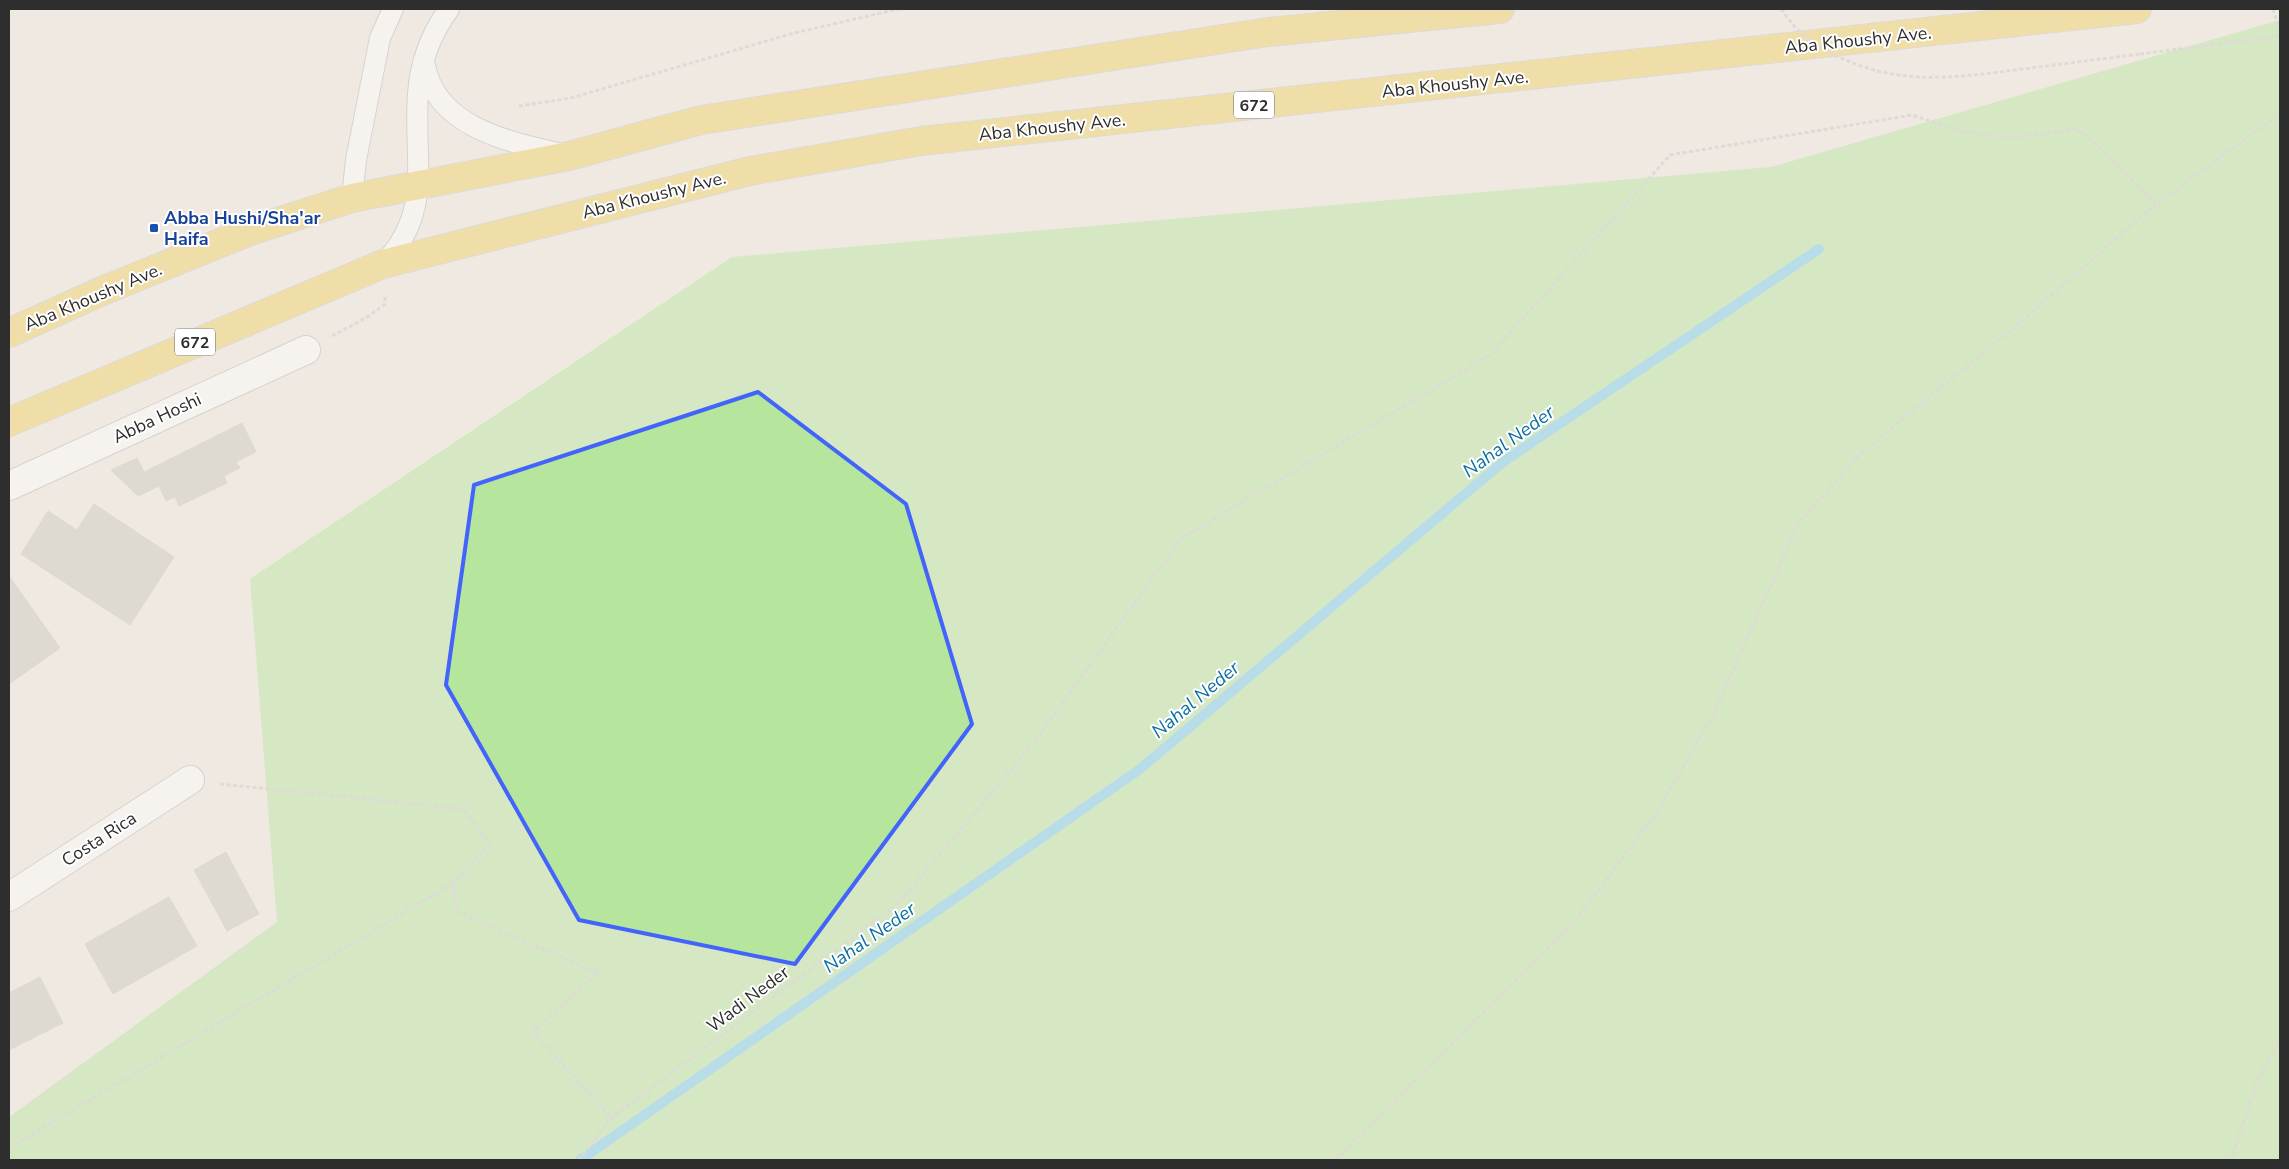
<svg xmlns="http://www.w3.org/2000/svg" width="2289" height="1169" viewBox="0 0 2289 1169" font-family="'Nunito Sans',sans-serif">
<rect width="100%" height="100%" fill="#efe9e1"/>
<!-- green -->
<path fill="#b6e59e" d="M2280,20v1140h-2271v-43l268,-195 -27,-343 482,-322 1039,-90z"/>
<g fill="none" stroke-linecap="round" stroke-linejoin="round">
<!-- stream -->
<path stroke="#75cff0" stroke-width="10" d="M580,1160l560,-391 363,-307 316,-213"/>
</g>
<!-- building -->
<path fill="#cbc7bf" stroke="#cbc5ba" d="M242,423l14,29 -20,10 4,6 -16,8 3,7 -48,23 -4,-9 -9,4 -7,-15 -21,10 -27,-26 26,-12 7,14z
M94,504l80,53 -44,68 -109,-71 27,-43 29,19z
M9,576l51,72 -51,36z
M226,852l33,62 -32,17 -33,-61z
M169,897l28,49 -84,48 -28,-50z
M40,977l23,46 -54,27v-57z"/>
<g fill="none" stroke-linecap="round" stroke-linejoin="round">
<!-- service casing -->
<g stroke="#b4b7c1" stroke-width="22">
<path id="service" d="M425,66c12,62 85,76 137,88
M352,198l4,-38 24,-122 13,-29
M383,264c51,-52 30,-105 35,-170 2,-31 13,-60 31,-85"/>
</g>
<!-- minor casing -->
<g stroke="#b4b7c1" stroke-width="30">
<path id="minor" d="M9,486l297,-136
M9,897l181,-117"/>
</g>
<!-- primary casing -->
<g stroke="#c9c9c9" stroke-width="30">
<path id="primary" d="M9,333l93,-42 148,-60 102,-33 217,-42 132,-36 567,-88 232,-23
M9,422l374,-158 367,-93 171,-30 1216,-132"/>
</g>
<!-- path -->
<path stroke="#c9c9c9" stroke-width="3" stroke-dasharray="4 2.5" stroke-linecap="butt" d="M2273,9l7,22
M2140,54l140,-18
M519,106l52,-8 223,-65 105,-24
M332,336l34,-18 19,-14v-7
M220,784l244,25 25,35 -37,40 6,28 140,61 -65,58 78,87
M9,1148l443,-264
M579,1160l32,-42 287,-214 133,-158 151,-208 308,-183 180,-200 242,-40 48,16 50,7 66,-9 17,12 63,63
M1335,1160l240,-239 81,-107 58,-101 84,-189 62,-70 157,-129 139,-121 124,-90
M2231,1160l27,-82 22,-37"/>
<!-- service -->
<use href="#service" stroke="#fff" stroke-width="20"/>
<!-- minor -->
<use href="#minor" stroke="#fff" stroke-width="28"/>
<!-- primary -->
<use href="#primary" stroke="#f2d163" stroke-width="28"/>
<!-- path-bridge -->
<path stroke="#c9c9c9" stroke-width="3" stroke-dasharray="4 2.5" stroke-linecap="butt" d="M1781,9c16,24 34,37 60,49 64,29 116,19 182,11 39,-5 78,-10 117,-15"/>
</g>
<!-- marked area -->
<path d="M0 0H2289V1169H0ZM758,392l148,112 66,220 -177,240 -216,-44 -133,-235 28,-200z" fill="#efe9e1" fill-opacity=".55" fill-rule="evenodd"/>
<path fill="none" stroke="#4264fb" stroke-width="4" stroke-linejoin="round" d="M758,392l148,112 66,220 -177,240 -216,-44 -133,-235 28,-200z"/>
<!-- markers -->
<rect fill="#1a4fb4" stroke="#fff" stroke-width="2" x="149" y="223" width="10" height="10" rx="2.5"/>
<g text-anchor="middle" stroke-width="4" stroke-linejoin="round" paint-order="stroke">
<!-- shield labels -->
<g fill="#fff" stroke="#6d6d6d" stroke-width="1">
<rect x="1234" y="91.5" width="40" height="27" rx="4"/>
<rect x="175" y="328.5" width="40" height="27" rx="4"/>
</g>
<g font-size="16" font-weight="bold" fill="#2e2e2e">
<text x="1254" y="111">672</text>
<text x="195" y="348">672</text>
</g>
<!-- street labels -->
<g font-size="18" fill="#2e2e2e" stroke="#fff">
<text transform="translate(1858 40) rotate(-6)" y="6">Aba Khoushy Ave.</text>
<text transform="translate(1455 84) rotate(-6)" y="6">Aba Khoushy Ave.</text>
<text transform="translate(1052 127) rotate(-6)" y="6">Aba Khoushy Ave.</text>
<text transform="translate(654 195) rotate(-14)" y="6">Aba Khoushy Ave.</text>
<text transform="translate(93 297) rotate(-23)" y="6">Aba Khoushy Ave.</text>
<text transform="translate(157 418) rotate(-25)" y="6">Abba Hoshi</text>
<text transform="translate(99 839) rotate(-33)" y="6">Costa Rica</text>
<text transform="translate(748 999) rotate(-37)" y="6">Wadi Neder</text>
</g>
<!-- transit labels -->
<g font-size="18" font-weight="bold" fill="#164399" stroke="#fff" text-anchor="start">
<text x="164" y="224">Abba Hushi/Sha'ar<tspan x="164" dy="21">Haifa</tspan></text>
</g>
<!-- water labels -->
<g font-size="19" font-style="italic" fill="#0d6fa3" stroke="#fff">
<text transform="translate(1508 441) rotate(-36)" y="7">Nahal Neder</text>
<text transform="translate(1195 699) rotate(-40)" y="7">Nahal Neder</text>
<text transform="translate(869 937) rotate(-35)" y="7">Nahal Neder</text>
</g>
</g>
<!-- border -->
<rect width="2289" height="1169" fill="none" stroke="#2e2e2e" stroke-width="20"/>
</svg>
